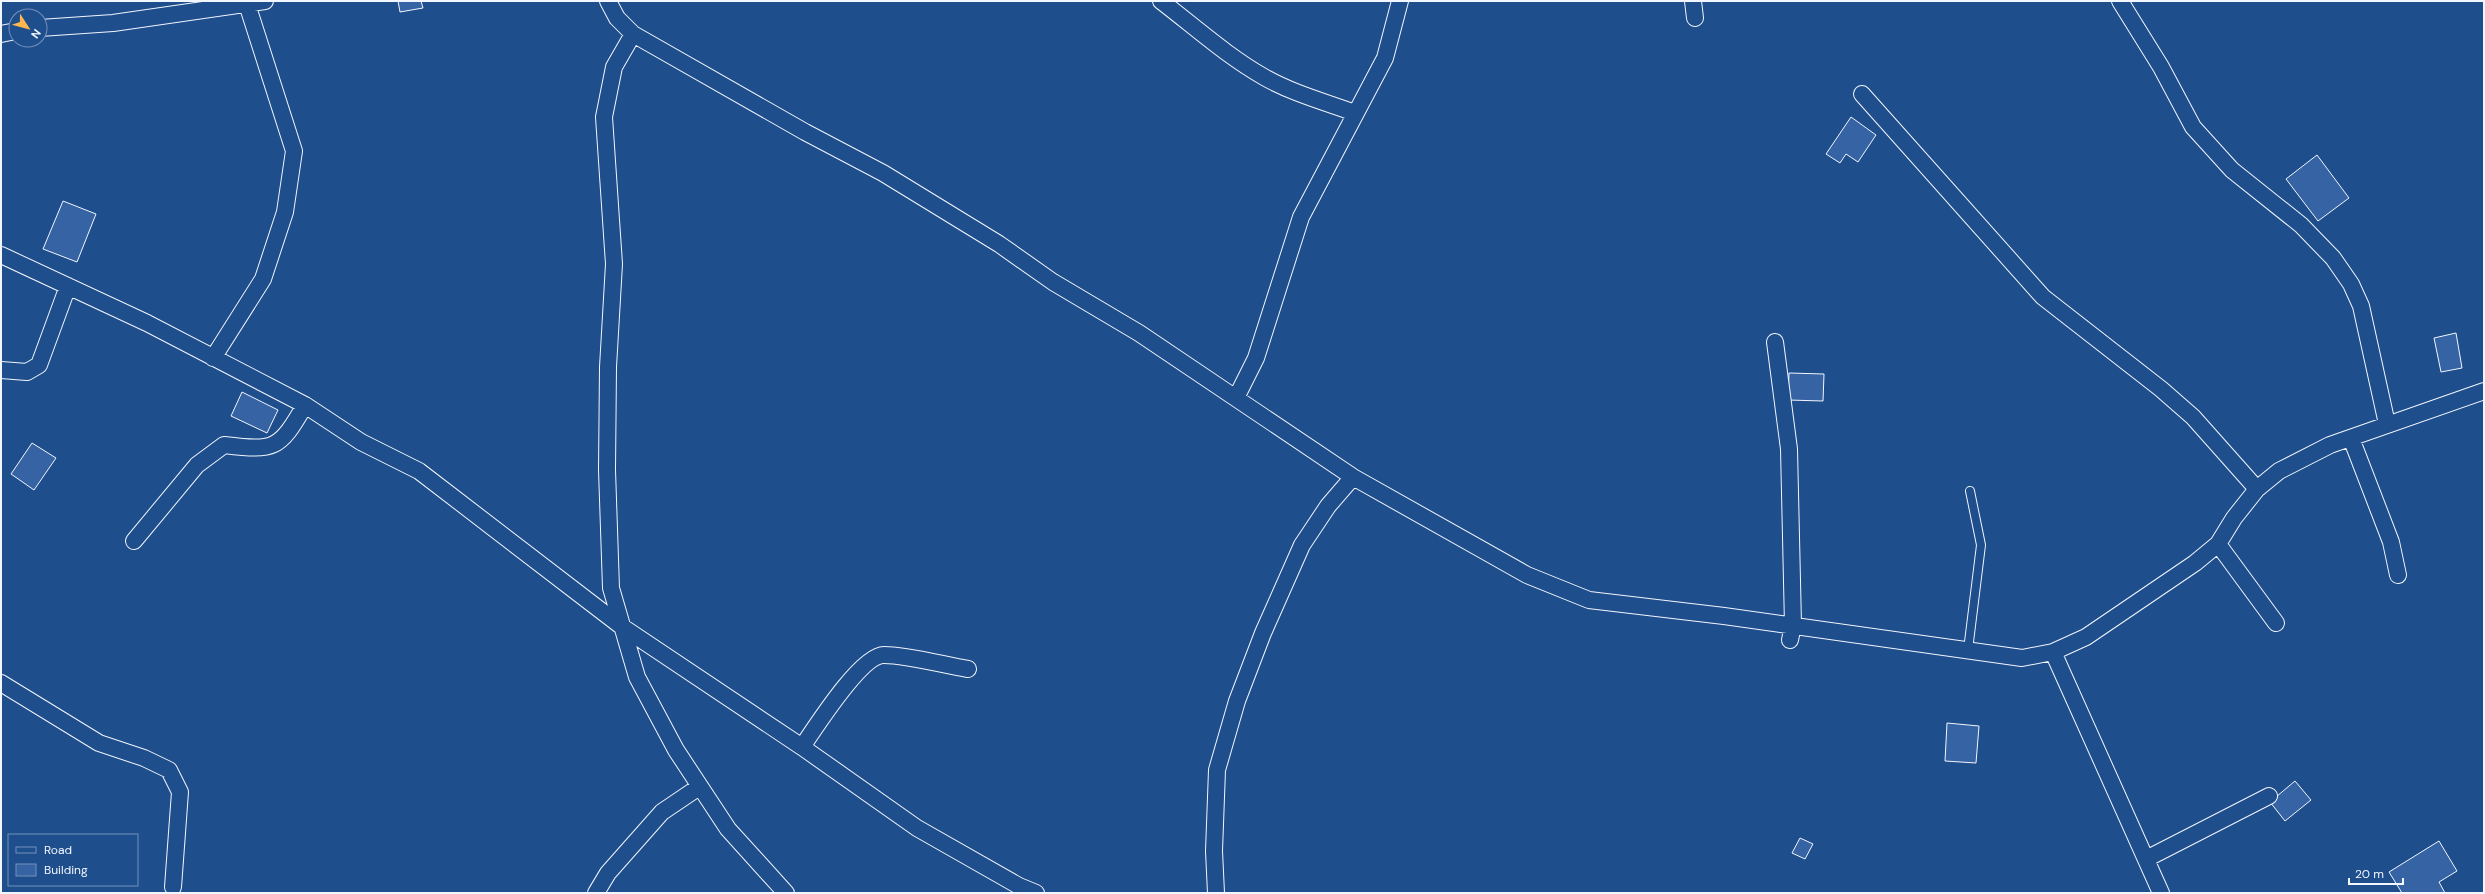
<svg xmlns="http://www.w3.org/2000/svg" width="2485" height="894" viewBox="0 0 2485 894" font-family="'DM Sans',sans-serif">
<rect width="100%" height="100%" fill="#1f4e8c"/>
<!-- building -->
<path fill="#3563a3" stroke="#f2f6ff" d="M398,1h23l2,7 -23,4z
M1851,117l25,18 -18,27 -12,-8 -6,9 -14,-9z
M2317,155l32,43 -31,23 -32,-42z
M63,201l33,13 -19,48 -34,-13z
M2456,333l6,35 -21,4 -7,-34z
M1789,373l35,1 -1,27 -35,-1z
M242,392l36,18 -11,23 -36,-17z
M32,443l24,15 -22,32 -23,-16z
M1947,723l32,3 -3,37 -31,-2z
M2295,781l16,19 -26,21 -15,-19z
M1800,838l13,6 -8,15 -13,-6z
M2439,841l18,30 -18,11 6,11h-43l-13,-21z"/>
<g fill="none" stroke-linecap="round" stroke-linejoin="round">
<!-- lane casing -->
<g stroke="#f2f6ff" stroke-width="10">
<path id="lane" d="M1968,650l13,-105 -11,-54"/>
</g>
<!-- street casing -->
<g stroke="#f2f6ff" stroke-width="18">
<path id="street" d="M608,1l9,17 16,16 172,98 78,41 116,71 54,38 86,51 214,144 174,98 62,25 135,16 298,42 31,-6 33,-15 109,-74 23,-19 16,-26 23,-29 22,-18 51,-26 154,-54
M1161,1c34,26 66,55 103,76 28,16 61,25 91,36
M1693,1l2,17
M2120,1l41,66 32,60 39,43 69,55 32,33 18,26 10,22 26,118
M40,28l73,-5 152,-22
M1,34l15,-3
M633,34l-19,33 -10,50 10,147 -6,103 -1,103 4,118 26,89 39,73 52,79 58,64
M1862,94l181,203 118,92 32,28 64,72
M1,255l146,68 158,82 56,37 58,29 202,155 181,121 115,81 102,58 17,7
M1775,342l14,107 4,176 -3,15
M213,358l50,-79 22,-67 9,-61 -47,-147
M1,370l26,2 12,-7 29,-79
M1236,398l20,-40 45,-141 84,-159 15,-57
M2351,438l40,104 7,33
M134,541l63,-76 27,-20c51,6 55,5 81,-40
M2218,544l58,79
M2053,652l108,241
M1,683l98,60 45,15 25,12 11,22 -7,95
M802,747c13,-19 59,-92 82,-92 23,0 60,10 84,14
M2146,859l123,-63
M596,893l12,-20 54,-61 37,-25
M1216,893l-2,-42 3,-81 20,-69 26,-68 39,-88 26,-39 25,-29"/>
</g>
<!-- lane -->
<use href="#lane" stroke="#1f4e8c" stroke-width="8"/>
<!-- street -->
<use href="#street" stroke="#1f4e8c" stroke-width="16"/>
</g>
<!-- border -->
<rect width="2485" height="894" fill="none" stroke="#f2f6ff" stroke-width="4"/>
<!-- legend -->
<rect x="8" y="834" width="130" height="52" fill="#1f4e8c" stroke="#7391ba"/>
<rect x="16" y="847" width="20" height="6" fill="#1f4e8c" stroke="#7391ba"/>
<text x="44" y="854" font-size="12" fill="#f2f6ff">Road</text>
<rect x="16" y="864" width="20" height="12" fill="#3563a3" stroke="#7391ba"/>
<text x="44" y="874" font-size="12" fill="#f2f6ff">Building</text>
<!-- north arrow -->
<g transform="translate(28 28) rotate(126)"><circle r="19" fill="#1f4e8c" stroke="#7391ba"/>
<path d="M0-3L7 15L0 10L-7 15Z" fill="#ffb74d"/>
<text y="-6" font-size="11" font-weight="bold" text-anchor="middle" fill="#f2f6ff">N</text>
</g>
<!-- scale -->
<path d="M2349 878v6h54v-6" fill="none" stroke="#f2f6ff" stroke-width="2"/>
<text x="2355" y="878" font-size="12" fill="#f2f6ff" stroke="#1f4e8c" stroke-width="3" paint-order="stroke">20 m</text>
</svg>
